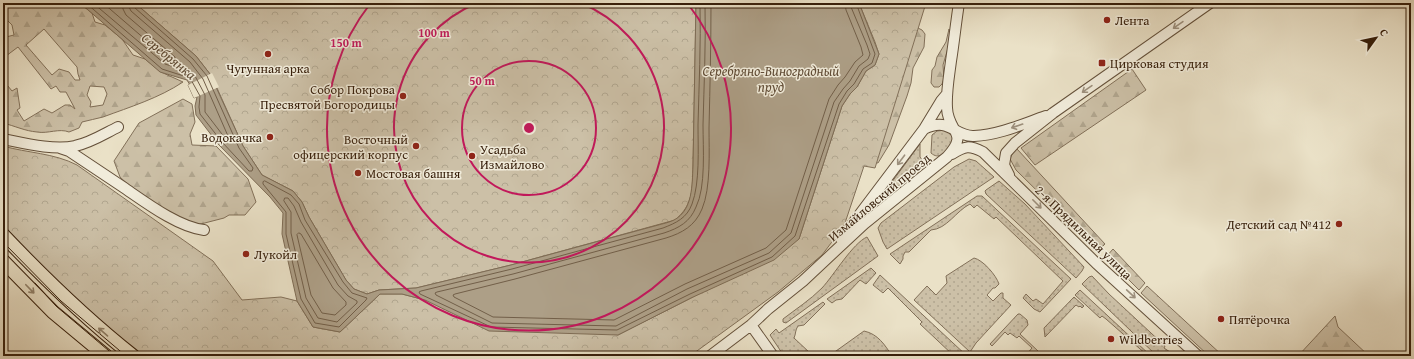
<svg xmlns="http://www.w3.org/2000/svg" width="1414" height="359" viewBox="0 0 1414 359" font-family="'Gentium Book Plus',serif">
<defs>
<pattern id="grass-dots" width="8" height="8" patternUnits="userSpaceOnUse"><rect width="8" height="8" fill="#ccc0a7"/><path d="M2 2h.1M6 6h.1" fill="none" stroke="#b0a58e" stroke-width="1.8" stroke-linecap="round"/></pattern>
<pattern id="forest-firs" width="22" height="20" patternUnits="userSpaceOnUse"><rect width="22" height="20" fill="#ccc0a7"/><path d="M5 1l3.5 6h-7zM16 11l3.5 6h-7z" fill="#b0a58e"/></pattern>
<pattern id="park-crowns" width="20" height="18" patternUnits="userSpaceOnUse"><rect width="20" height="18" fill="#ccc0a7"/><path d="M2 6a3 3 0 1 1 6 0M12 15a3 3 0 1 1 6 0" fill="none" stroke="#b0a58e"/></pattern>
</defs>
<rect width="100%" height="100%" fill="#eae1c7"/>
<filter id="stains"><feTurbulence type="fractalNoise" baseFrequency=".005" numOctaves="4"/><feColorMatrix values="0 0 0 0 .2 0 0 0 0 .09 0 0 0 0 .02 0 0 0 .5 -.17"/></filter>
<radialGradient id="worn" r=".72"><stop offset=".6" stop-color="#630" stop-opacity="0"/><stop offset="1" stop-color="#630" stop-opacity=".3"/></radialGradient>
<!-- grass -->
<path fill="url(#grass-dots)" stroke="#827059" d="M946,130l3,2 4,5 -2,10c-7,6 -12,13 -20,6l1,-18 5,-4z
M920,144v13l6,8 -45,34 -1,-1z
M969,159l7,2 18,16 -107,72 -4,-7 -5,-14 3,-5 73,-56z
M999,181l26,23 59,63 -2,4 -6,7 -90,-84 -1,-3 1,-1z
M977,196h5l89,83 -31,33 -6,-3 -11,-11 3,-4 7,7 3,-2 7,5 20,-23 -67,-64 -2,2 -17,-14 -3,3 -4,-4c-14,7 -23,25 -39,26l-22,22h-4l-2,4v3l-3,5 -10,-10z
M867,237l11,19 -92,67 -3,-1v-3c13,-10 27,-19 39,-31 12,-13 31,-45 45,-51z
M974,258c9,2 22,17 25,26l-4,4h-2l-6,7 6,6 8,-8h2v5l8,7 -35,38 -6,9 -56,-52 13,-14 9,9 11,-12 -1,-7z
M871,268l5,5 -10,11 -6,-4 -18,19 -6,1 -4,3 -5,-4z
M880,275l87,81h-13l-34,-32 2,-2 -34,-34 -5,5 -10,-8z
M1092,276l17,18 56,52 -1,2 12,8h-19l-75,-72 7,-7z
M1080,290l71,66h-3l-42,-37 -4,-3 -2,2 -25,-23z
M1074,297l10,9 -2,2 -2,-2 -1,1 -3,-2 -31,32 -1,-9z
M823,302l2,2 -21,21 -6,1c-3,4 -2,8 -4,12l15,14v3l-25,1 -14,-21 6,-6 3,4z
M1018,314h2l7,6 1,5 -8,9 18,17 -2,5h-11l7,-8 -13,-12 -2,2 -7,-5 -2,2 -3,-3 -13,14 -2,-2z
M864,331c14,3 21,14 28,25h-63z"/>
<!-- forest -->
<path fill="url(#forest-firs)" stroke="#827059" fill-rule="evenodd" d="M3,3h76l13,10 3,9 10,3 17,14 11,16 12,4 16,13 22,10c-24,16 -53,25 -80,35 -7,2 -14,3 -21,5l-3,6 -10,4c-10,-4 -21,2 -32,0 -12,-1 -22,-6 -34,-9v-43l9,11 5,-3 3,20 -3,2 7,11 20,-12 8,4 13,-8h5l5,4 -9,-17h-6l-4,-6 -5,3 -33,-42 -12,9h-3v-21l3,2 8,-2 -2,-10 -7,-7 -2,-6zM44,29l33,38 1,7 2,6h-5l-6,-8 -10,-3 -7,6 -26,-30zM90,86l14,1 3,7 -4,11 -13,2 1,-5 -4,-7z
M914,26l8,4 3,4 -1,13 -11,21 -2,15 -4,13 -18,49 -11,18 -5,-1z
M949,29l2,9 -8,27 1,14 -2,5 -3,3h-5l-3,-4 1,-13 3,-4 2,-9 9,-15z
M1132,69l14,21 -111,75 -14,-17z
M183,99l9,5 3,18 -5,12 2,11 24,1 32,33 8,23 -11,13h-16l-5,3 -27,7 -21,-8 -41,-26 -15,-14 -6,-16 25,-38z
M1017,149l88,95 -7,7 -82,-81 -6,-11 2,-5z
M1113,249l32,34 -6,7 -33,-33z
M1147,286l76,70h-14l-68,-63z
M1335,316l3,11 31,29h-71z"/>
<!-- park -->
<path fill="url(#park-crowns)" stroke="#827059" d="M135,3h561l-3,163c-1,23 1,38 -18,54l-164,45 -95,23 -37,2 -12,4 -13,-5 -8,-9 -37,-63 -7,-15 -9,-11 -31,-16 -19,-29 -26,-58 -23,10 -6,-13 22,-11 -14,-18z
M859,3h67l-51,165 -11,-2 -20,60 -22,29 -44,37 -88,64h-547c-52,-36 -97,-81 -140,-128v-82c24,7 51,7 74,19l136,96 29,39 39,-3 16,4 16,26 27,5 40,-38h22l23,6 193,35 73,-37 108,-59 43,-133 8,-12 7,-7 9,-16 9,-6 4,-11 -4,-12z"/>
<!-- water -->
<path fill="#ad9f87" stroke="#7e6c55" d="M80,3h55l61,53 14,18 33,72 19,29 31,16 9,11 7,15 37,63 8,9 13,5 12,-4 37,-2 95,-23 151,-41c4,-1 8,-2 12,-4 19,-10 18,-35 19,-54l3,-163h163l20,51 -4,11 -9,6 -9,16 -7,7 -8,12 -43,133 -25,21 -83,38 -73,37 -129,-4 -64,-31 -23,-6h-22l-40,38 -27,-5 -16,-26 -15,-67 1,-21 -13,-16 -51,-52 -23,-30 -1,-9 2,-9 -10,-17 -27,-8z"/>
<!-- pier -->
<path fill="#eae1c7" d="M212,73l7,14 -25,11 -6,-13z"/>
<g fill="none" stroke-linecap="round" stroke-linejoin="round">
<!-- shore -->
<path stroke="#725f49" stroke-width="1" d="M86,3l76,66 28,9 10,18 -1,11 1,7 22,28 27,29h3l1,-3 -14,-20 -32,-72 -14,-17 -58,-51 -2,-5
M93,3l72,61 25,8 4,2 11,21v17l20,26h2l1,-2 -25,-57 -13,-17 -59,-51 -2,-4 -1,-4
M103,3l65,56 7,1v-3l-49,-42 -3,-6 -1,-6
M700,3c1,41 -1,82 -2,122 0,23 2,58 -6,79 -5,14 -16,19 -29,24l-151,41 -91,22 -2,1 1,2 71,33 126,3 73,-36 82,-37 23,-21 44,-132 8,-13 7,-7 9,-15 9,-6 3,-9 -19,-51
M705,3c1,41 -1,82 -2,122 0,23 3,62 -7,82 -6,15 -17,21 -32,26l-151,41 -76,18 -2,1 1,2 56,28 124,3 71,-37 82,-36 22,-20 43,-131 9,-13 7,-8 9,-15 9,-7 2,-5 -3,-9 -16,-38v-4
M711,3c0,42 -1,83 -2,125 0,23 2,60 -7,81 -7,17 -20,24 -36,29l-151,41 -60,15 -2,1 1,2 39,20 121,3 71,-36 81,-36 20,-18 43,-131 9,-14 7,-8 10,-15 8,-7 -2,-8 -15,-37 -1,-7
M265,181l26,14 8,9 6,16 38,62 9,11 15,5 -1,2 -27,27 -24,-4 -14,-24 -15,-65v-22l-23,-28v-2z
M285,198h3l6,8 7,16 37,63 10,11 9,5v2l-20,19 -19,-4 -12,-20 -15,-65v-21l-7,-11z
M299,233l2,1 32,54 13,14v3l-11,10 -13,-2 -11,-18 -14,-60z"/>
<!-- minor casing -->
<g stroke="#64503a" stroke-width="12">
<path id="minor" d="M924,129c26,-13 30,8 50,7 25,-1 49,-12 72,-20
M3,139c20,4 52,12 72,7 15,-3 29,-12 43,-19
M60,148l9,3c18,12 36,24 54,36 22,15 55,40 81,43
M952,154c13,-8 17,-9 31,-2l113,111 102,93
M1009,175l-5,-10 2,-12 9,-10 38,-30 157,-110
M841,239l83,-110 17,-28 5,-6
M751,325l22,31
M710,356l41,-31 17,-16 35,-28 61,-57 83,-67c23,-25 1,-24 0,-49 -1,-16 2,-31 4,-47 3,-19 5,-39 8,-58"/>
</g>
<!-- major casing -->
<g stroke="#371f0b" stroke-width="15">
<path id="major" d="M3,235c41,43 83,84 130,121
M3,261l50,51 53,44"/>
</g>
<!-- minor -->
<use href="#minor" stroke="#f1ecdb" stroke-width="10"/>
<!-- major -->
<use href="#major" stroke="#eae1c7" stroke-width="13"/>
<!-- tram -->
<path stroke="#371f0b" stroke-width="1" d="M3,242l58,59 65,55
M35,283l21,23 59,50"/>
</g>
<!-- one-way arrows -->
<defs><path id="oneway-shaft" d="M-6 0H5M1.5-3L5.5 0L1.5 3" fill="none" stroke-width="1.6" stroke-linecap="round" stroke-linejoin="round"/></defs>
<g stroke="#9d907d">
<use href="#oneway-shaft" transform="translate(1178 25) rotate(145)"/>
<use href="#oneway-shaft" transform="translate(1087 89) rotate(145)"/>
<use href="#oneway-shaft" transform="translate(1017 126) rotate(161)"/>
<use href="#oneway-shaft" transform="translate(901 160) rotate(127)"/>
<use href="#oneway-shaft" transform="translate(1037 204) rotate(45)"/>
<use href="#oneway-shaft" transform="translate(1131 294) rotate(43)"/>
</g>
<g stroke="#908069">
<use href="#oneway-shaft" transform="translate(30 289) rotate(46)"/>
<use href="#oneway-shaft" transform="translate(103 332) rotate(-139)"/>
</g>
<!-- distance rings -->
<g fill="none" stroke="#c2185b" stroke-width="2">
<circle cx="529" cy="128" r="67"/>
<path d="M581 3A135 135 0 1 1 477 3"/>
<path d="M688 4A202 202 0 1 1 370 4"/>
</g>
<!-- markers -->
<g fill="#8f2418" stroke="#f1ecdb" stroke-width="1.5">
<circle cx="1107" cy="20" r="4"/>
<circle cx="268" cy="54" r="4"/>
<rect x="1098" y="59" width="8" height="8" rx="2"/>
<circle cx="403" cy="96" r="4"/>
<circle cx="270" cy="137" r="4"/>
<circle cx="416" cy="146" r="4"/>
<circle cx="472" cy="156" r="4"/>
<circle cx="358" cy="173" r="4"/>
<circle cx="1339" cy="224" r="4"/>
<circle cx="246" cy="254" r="4"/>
<circle cx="1221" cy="319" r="4"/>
<circle cx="1111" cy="339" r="4"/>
</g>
<g text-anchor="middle" stroke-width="3" stroke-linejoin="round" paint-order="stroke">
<!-- poi labels -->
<g font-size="13" fill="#371f0b" stroke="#f1ecdb" text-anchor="start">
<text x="1115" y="25">Лента</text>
<text x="1110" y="68">Цирковая студия</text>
<text x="268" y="73" text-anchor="middle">Чугунная арка</text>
<text x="395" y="94" text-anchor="end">Собор Покрова<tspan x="395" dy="15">Пресвятой Богородицы</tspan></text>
<text x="262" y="142" text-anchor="end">Водокачка</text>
<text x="408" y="144" text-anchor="end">Восточный<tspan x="408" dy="15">офицерский корпус</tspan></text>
<text x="480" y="154">Усадьба<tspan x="480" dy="15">Измайлово</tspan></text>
<text x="366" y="178">Мостовая башня</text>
<text x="1331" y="229" text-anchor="end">Детский сад №412</text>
<text x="254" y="259">Лукойл</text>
<text x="1229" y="324">Пятёрочка</text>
<text x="1119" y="344">Wildberries</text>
</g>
<!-- street labels -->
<g font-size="13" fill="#371f0b" stroke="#f1ecdb">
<text transform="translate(879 197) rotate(-40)" y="5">Измайловский проезд</text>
<text transform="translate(1084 232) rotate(44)" y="5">2-я Прядильная улица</text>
</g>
<!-- water labels -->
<g font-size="14" font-style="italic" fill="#604c36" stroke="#f1ecdb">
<text transform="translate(169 56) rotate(39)" y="5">Серебрянка</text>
<text x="771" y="76">Серебряно-Виноградный<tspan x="771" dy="16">пруд</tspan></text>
</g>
</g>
<circle cx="529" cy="128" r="6" fill="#c2185b" stroke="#f1ecdb" stroke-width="2"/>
<g font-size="12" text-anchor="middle" font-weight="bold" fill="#c2185b" stroke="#f1ecdb" stroke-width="3" stroke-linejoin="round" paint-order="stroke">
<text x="434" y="37">100 m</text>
<text x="346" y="47">150 m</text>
<text x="482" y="85">50 m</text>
</g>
<!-- margin -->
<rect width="1414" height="359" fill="none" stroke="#eae1c7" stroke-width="16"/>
<rect x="4" y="4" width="1406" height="351" fill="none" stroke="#371f0b" stroke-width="2"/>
<rect x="8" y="8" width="1398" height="343" fill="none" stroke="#371f0b"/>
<!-- north arrow -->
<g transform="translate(1376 38) rotate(57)" stroke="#f1ecdb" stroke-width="3" paint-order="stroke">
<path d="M0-3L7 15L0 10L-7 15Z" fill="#371f0b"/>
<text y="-6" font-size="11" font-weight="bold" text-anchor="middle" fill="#371f0b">С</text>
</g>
<rect width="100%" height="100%" filter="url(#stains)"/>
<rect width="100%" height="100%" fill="url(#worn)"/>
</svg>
